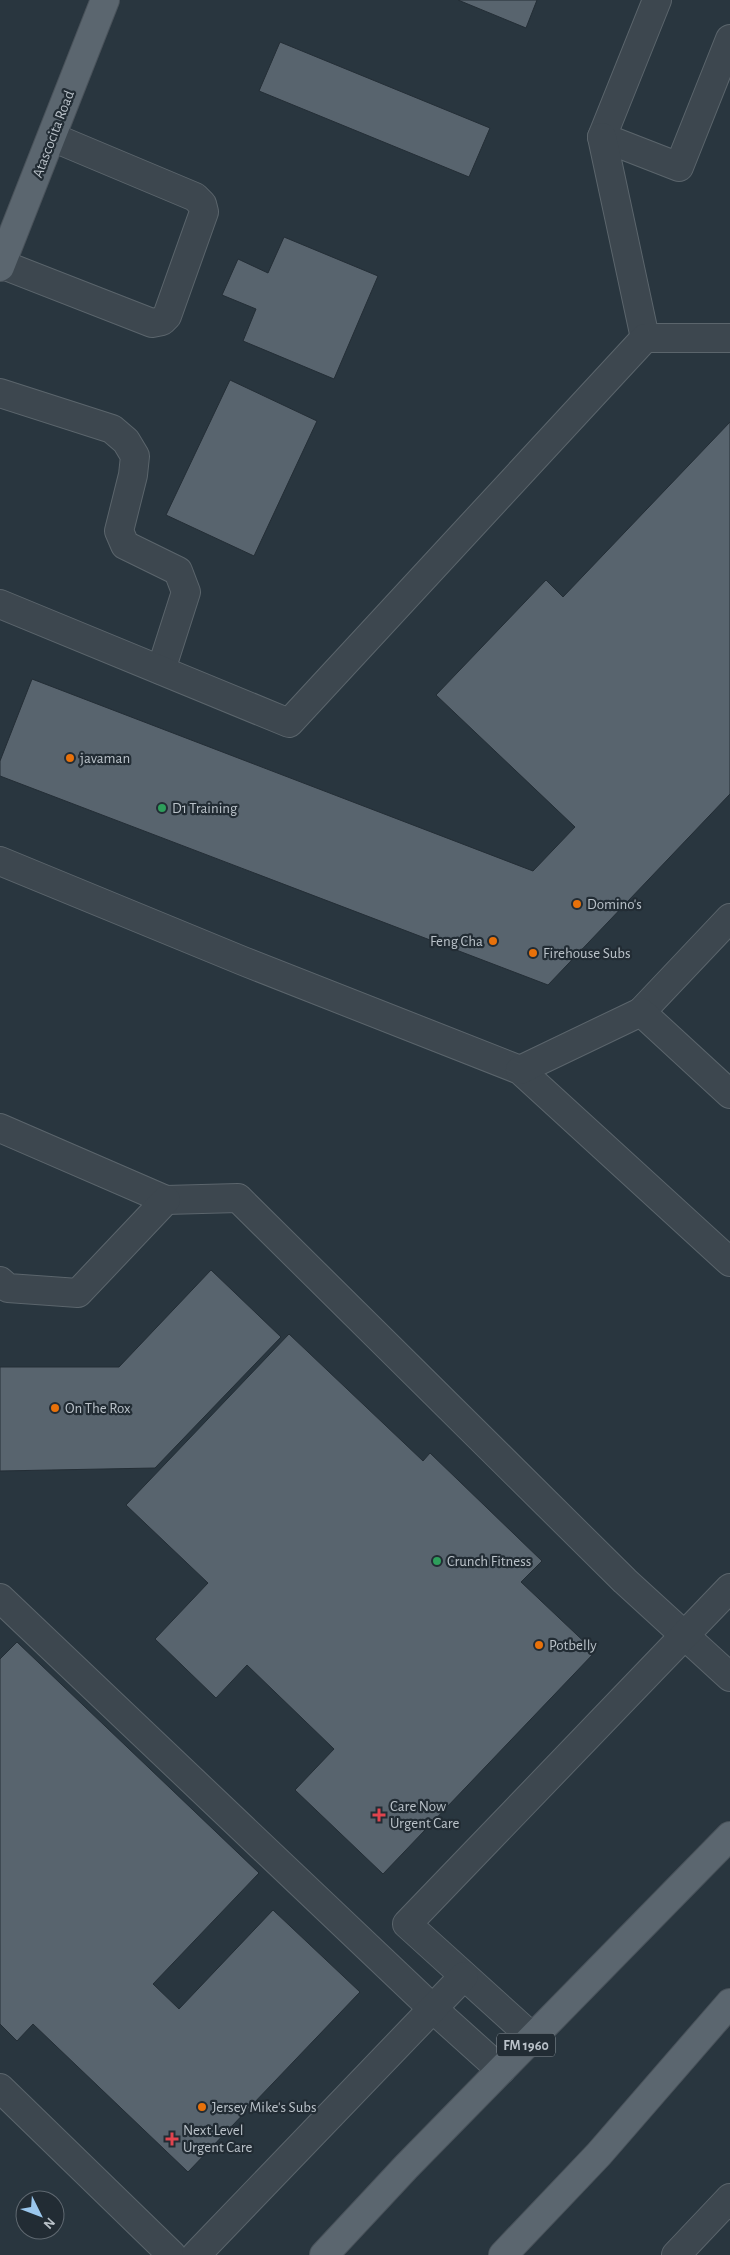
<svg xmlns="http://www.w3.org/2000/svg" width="730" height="2255" font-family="'Alegreya Sans',sans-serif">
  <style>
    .building { fill: #58646e; stroke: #242e36 }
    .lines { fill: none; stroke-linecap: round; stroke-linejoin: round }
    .minor-casing { stroke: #5b656c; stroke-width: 30 }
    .major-casing { stroke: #4a535b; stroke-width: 30 }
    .minor { stroke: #3d474f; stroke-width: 28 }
    .major { stroke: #5b666f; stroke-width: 28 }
    .food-dot { fill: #e8710a; stroke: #222c34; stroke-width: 2 }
    .leisure-dot { fill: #2e9e5b; stroke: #222c34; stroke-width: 2 }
    .health-dot { fill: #e0444e; stroke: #222c34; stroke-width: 2 }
    .labels { text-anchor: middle; stroke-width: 4.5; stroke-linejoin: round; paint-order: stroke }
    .shield { fill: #222c34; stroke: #8c959c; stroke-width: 1 }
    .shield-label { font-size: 14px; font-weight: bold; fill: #bac2c9 }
    .street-label { font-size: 15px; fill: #bac2c9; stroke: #222c34 }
    .poi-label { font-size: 15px; fill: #bac2c9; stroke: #222c34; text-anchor: start }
  </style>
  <rect width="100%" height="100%" fill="#29363f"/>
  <g class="building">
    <path d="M 458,0 L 537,0 L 526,28 Z"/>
    <path d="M 280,42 L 490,128 L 469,177 L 259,91 Z"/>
    <path d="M 284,237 L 378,276 L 334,379 L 243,341 L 256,309 L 222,295 L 238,259 L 268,273 Z"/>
    <path d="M 230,380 L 317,421 L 254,556 L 166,515 Z"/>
    <path d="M 730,422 L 730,794 L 548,985 L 0,776 L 0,761 L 32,679 L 533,871 L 575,827 L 436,695 L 546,580 L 563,597 Z"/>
    <path d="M 211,1270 L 281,1337 L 155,1468 L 0,1471 L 0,1367 L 119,1367 Z"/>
    <path d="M 289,1334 L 423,1461 L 430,1453 L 542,1561 L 521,1582 L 595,1652 L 383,1874 L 295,1790 L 334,1749 L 247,1665 L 216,1698 L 155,1639 L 208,1583 L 126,1505 Z"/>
    <path d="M 17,1642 L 259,1873 L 153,1984 L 179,2009 L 273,1910 L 360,1992 L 188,2172 L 33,2024 L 17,2041 L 0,2024 L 0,1659 Z"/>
  </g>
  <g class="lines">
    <g class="minor-casing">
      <g id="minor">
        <path d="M 657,0 L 602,137 L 679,167 L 730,39"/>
        <path d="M 602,137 L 645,338"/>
        <path d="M 1,264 L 152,323 L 162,321 L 167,316 L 204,212 L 202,204 L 195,197 L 52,137"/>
        <path d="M 0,393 L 112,429 L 126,441 L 135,456 L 133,475 L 119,531 L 125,545 L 178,571 L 186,592 L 161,670"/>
        <path d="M 0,604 L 289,723 L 645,338 L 730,338"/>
        <path d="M 0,861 L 243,961 L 520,1070 L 730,1262"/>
        <path d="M 641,1012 L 730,918"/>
        <path d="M 520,1070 L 641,1012 L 730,1094"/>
        <path d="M 0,1128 L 166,1200 L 238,1198 L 625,1581 L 730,1677"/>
        <path d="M 0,1281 L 8,1288 L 78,1293 L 166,1200"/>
        <path d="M 0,1598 L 432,2008 L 501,2070"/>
        <path d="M 533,2038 L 407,1924 L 730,1588"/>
        <path d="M 0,2088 L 172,2255"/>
        <path d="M 196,2255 L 464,1976"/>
        <path d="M 676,2255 L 730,2198"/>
      </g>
    </g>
    <g class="major-casing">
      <g id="major">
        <path d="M 0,267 L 105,0"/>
        <path d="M 324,2255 L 406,2167 L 730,1836"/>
        <path d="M 503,2255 L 599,2154 L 730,2003"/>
      </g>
    </g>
    <use href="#minor" class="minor"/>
    <use href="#major" class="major"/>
  </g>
  <g class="food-dot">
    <circle cx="70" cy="758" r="5"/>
    <circle cx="577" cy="904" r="5"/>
    <circle cx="493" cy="941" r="5"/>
    <circle cx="533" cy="953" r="5"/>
    <circle cx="55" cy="1408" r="5"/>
    <circle cx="539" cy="1645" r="5"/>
    <circle cx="202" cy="2107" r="5"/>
  </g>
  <g class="leisure-dot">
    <circle cx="162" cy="808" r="5"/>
    <circle cx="437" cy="1561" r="5"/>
  </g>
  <g class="health-dot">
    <path d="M376.5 1807.5h5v5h5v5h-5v5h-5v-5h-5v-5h5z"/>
    <path d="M169.5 2131.5h5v5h5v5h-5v5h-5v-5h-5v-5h5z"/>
  </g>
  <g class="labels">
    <rect class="shield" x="497" y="2033.5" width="58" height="23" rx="4"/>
    <g class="shield-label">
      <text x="526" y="2050">FM 1960</text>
    </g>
    <g class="street-label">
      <text transform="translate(53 134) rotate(-69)" y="5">Atascocita Road</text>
    </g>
    <g class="poi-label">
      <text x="80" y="763">javaman</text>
      <text x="172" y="813">D1 Training</text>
      <text x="587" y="909">Domino's</text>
      <text x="483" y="946" text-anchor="end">Feng Cha</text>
      <text x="543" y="958">Firehouse Subs</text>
      <text x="65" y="1413">On The Rox</text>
      <text x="447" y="1566">Crunch Fitness</text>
      <text x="549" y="1650">Potbelly</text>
      <text x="390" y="1811">Care Now<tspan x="390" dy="17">Urgent Care</tspan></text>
      <text x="212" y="2112">Jersey Mike's Subs</text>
      <text x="183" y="2135">Next Level<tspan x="183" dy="17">Urgent Care</tspan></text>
    </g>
  </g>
  <g transform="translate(40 2215) rotate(132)"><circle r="24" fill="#222c34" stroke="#5f6870"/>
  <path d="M0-4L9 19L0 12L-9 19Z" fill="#9bc7ed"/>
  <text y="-8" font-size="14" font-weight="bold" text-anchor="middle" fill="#bac2c9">N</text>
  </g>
</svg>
